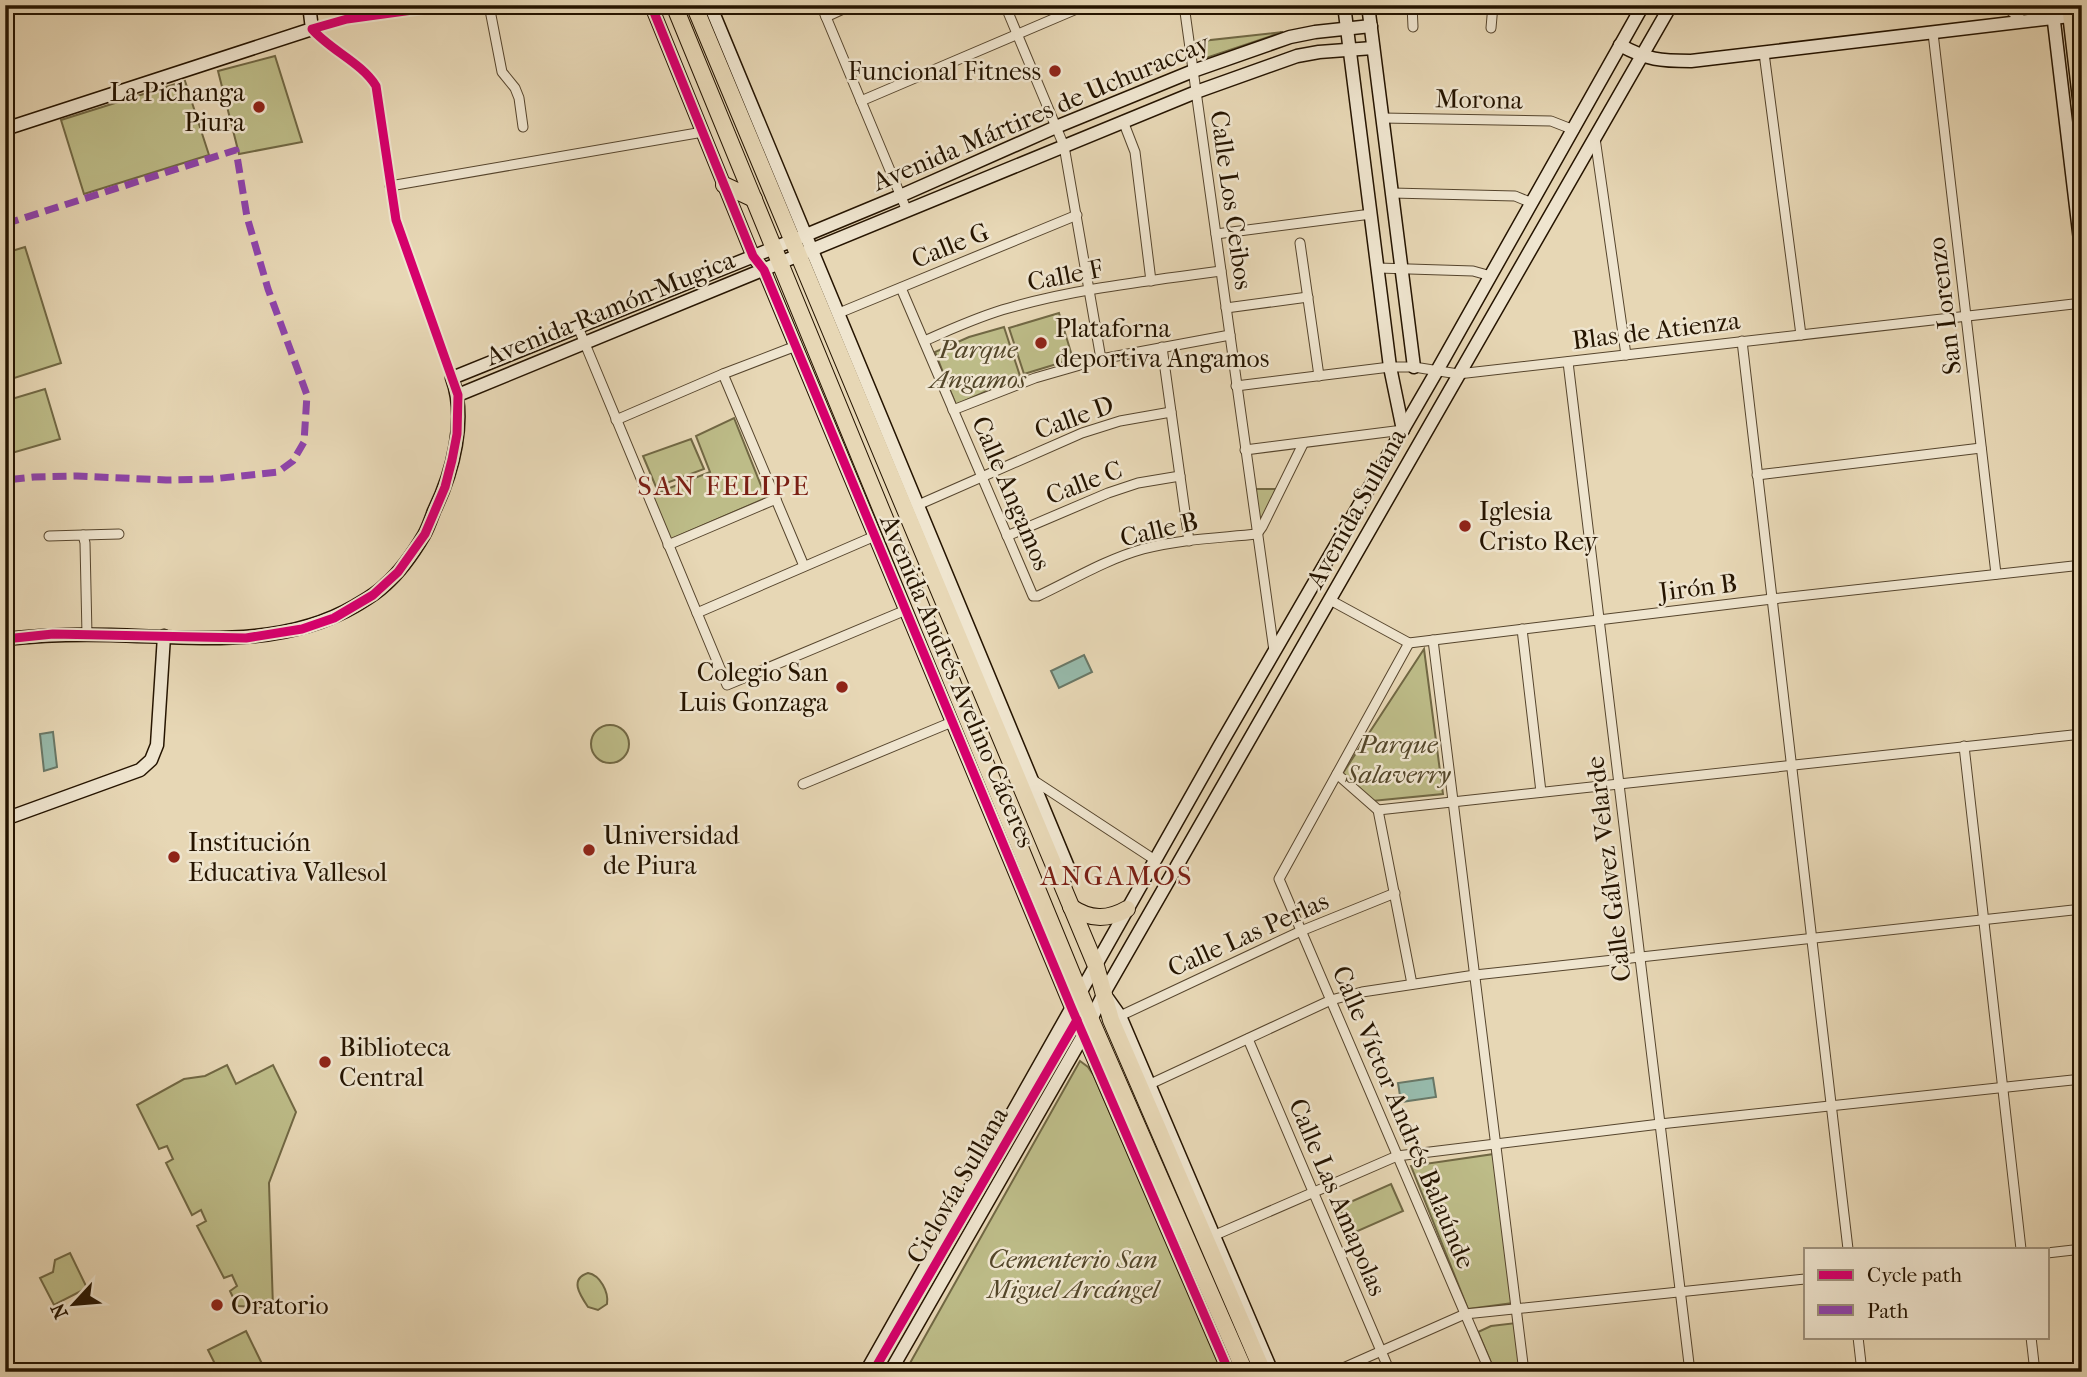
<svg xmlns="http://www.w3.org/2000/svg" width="2087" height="1377" font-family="'IM FELL French Canon',serif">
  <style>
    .green { fill: #bdbc88; stroke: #716844; stroke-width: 2 }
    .water { fill: #97baab; stroke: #697867; stroke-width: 2 }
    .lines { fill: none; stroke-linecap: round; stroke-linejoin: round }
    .street-casing { stroke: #56452d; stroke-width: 11 }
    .secondary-casing { stroke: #251400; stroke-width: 15 }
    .primary-casing { stroke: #251400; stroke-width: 17 }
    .highway-casing { stroke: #251400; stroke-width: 18 }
    .street { stroke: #efe5cf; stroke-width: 9 }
    .secondary { stroke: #efe5cf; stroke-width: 12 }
    .primary { stroke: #e7d7b5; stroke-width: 14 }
    .highway { stroke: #e7d7b5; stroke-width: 16 }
    .quiet { stroke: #8e44ad; stroke-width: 7; stroke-dasharray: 14 7; stroke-linecap: butt }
    .cycleway-casing { stroke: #efe5cf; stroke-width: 13 }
    .cycleway { stroke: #d6006c; stroke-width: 9 }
    .poi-dot { fill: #8f2418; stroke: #efe5cf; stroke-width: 2.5 }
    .labels { text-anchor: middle; stroke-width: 5; stroke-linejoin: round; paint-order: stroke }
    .poi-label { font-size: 26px; fill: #251400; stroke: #efe5cf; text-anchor: start }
    .street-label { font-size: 26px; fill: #251400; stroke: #efe5cf }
    .park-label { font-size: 26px; font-style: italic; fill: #534629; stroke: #efe5cf }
    .neighbourhood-label { font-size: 28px; letter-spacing: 2px; fill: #7a1f14; stroke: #efe5cf }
  </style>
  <rect width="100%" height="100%" fill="#e7d7b5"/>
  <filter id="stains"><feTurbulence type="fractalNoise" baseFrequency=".00286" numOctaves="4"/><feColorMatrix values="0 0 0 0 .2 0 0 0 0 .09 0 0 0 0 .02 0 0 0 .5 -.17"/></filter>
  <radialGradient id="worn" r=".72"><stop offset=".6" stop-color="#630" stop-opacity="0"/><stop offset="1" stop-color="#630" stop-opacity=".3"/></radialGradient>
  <g class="green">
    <path d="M 1283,32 L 1203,59 L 1202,41 Z"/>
    <path d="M 275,56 L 302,142 L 239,154 L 218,71 Z"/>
    <path d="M 185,81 L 209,155 L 84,194 L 61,120 Z"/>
    <path d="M 25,247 L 61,363 L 5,381 L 5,253 Z"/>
    <path d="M 1059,313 L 1073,359 L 1024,374 L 1009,328 Z"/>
    <path d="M 1004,327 L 1020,376 L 956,405 L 935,352 L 969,337 Z"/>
    <path d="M 45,389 L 60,439 L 5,455 L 5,401 Z"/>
    <path d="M 734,418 L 766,498 L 667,541 L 647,497 L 710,472 L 696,436 Z"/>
    <path d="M 691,439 L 704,469 L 656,487 L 643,456 Z"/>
    <path d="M 1250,489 L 1276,489 L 1257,534 Z"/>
    <path d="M 1424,649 L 1443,794 L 1372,801 L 1341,776 Z"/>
    <circle cx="610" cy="744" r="19"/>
    <path d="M 1080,1061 L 1088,1067 L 1094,1076 L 1223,1372 L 905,1372 Z"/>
    <path d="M 227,1065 L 236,1084 L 273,1065 L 296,1112 L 269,1183 L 273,1308 L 237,1306 L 230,1291 L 237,1286 L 232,1275 L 224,1278 L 197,1226 L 206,1221 L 201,1210 L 192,1215 L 166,1163 L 173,1159 L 167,1146 L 159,1149 L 137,1105 L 184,1079 L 205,1076 Z"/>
    <path d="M 1494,1154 L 1513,1303 L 1468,1309 L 1411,1166 Z"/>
    <path d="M 1391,1184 L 1403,1211 L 1351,1234 L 1339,1207 Z"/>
    <path d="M 70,1253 L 87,1288 L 54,1305 L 40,1278 L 53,1272 L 55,1260 Z"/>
    <path d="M 588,1273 C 600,1275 609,1292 607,1304 L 598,1310 L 588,1307 C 580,1295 569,1279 588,1273 Z"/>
    <path d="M 1516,1323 L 1523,1372 L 1495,1372 L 1478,1332 L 1491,1326 Z"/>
    <path d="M 246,1331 L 266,1372 L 219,1372 L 208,1350 Z"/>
  </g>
  <g class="water">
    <path d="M 1084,655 L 1092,672 L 1059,688 L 1051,671 Z"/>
    <path d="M 53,732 L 57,767 L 44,771 L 40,734 Z"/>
    <path d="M 1433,1078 L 1436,1097 L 1401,1102 L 1398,1083 Z"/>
  </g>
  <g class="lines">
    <g class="street-casing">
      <g id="street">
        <path d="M 449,5 L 347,19 L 312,29 C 330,50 362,63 376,86 L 396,220 L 452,378"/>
        <path d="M 489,5 L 502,72 L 515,88 L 519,98 L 523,127"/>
        <path d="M 821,5 L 907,211"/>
        <path d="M 1005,5 L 1064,146 L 1101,359"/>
        <path d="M 1184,5 L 1274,651"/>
        <path d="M 1412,5 L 1413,27"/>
        <path d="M 2004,5 L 2024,22"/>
        <path d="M 826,17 L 852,5"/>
        <path d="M 1491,28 L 1493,5"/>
        <path d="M 1933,33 L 1996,574"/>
        <path d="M 1764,53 L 1801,335"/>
        <path d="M 861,101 L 1086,5"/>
        <path d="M 1382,118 L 1551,121 L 1574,130"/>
        <path d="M 1123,121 L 1135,152 L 1151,281"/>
        <path d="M 1595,138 L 1626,355"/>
        <path d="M 390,186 L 703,132"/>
        <path d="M 1392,193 L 1515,196 L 1532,203"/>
        <path d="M 1216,234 L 1371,214"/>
        <path d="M 1300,243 L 1319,376"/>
        <path d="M 1378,268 L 1473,271 L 1491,276"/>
        <path d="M 901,288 L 1033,596 L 1038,596 C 1072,580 1107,559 1143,549 C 1180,539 1219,538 1257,534 L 1262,527 L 1303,444"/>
        <path d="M 1226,308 L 1308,297"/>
        <path d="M 839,313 L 1077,215"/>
        <path d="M 578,327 L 727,685 L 906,610"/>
        <path d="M 924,341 C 952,329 979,316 1009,308 C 1078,288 1150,281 1221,271"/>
        <path d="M 1742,341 L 1848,1249"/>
        <path d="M 1162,347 L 1189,541"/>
        <path d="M 1568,362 L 1690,1372"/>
        <path d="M 723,374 L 804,566"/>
        <path d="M 1236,386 L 1390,367 L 1414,367 L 1458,374 L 2082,303"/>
        <path d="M 953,410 L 1035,378 L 1101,359 L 1230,335"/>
        <path d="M 616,420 L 723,374 L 796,346"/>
        <path d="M 1245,450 L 1403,430"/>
        <path d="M 1757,475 L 1981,448"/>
        <path d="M 918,505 L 1082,433 L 1120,421 L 1171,412"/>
        <path d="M 83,535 L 119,534"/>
        <path d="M 49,536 L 83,535 L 85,543 L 87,635"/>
        <path d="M 1007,536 L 1108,493 L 1138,483 L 1180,476"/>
        <path d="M 668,545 L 776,499"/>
        <path d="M 1330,600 L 1409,643 L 1772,599 L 2082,565"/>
        <path d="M 697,613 L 875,536"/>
        <path d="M 1522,629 L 1541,792"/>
        <path d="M 1433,640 L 1524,1372"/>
        <path d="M 1409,643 L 1279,879 L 1490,1372"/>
        <path d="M 1964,746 L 2021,1249"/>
        <path d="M 1337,774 L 1378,810"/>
        <path d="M 1033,780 L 1155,860"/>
        <path d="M 803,784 L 952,722"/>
        <path d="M 1378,810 L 2082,734"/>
        <path d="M 1378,810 L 1412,984"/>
        <path d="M 1120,1016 L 1301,931 L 1395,893"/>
        <path d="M 1248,1039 L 1390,1372"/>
        <path d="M 1146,1086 L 1331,1000 L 1362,992 L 1475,975 L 2082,909"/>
        <path d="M 1213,1236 L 1397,1156 L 1660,1124 L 2082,1079"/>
        <path d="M 2047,1253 L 2082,1249"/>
        <path d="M 1858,1337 L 1862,1372"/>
        <path d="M 2031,1337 L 2035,1372"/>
        <path d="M 1334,1372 L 1465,1314 L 1805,1279"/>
      </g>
    </g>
    <g class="secondary-casing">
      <g id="secondary">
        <path d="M 651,5 L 753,256 L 764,270 L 1072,1009 L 1229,1372"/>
        <path d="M 710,5 L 1068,867 L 1063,886"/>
        <path d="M 1344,5 L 1390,367 L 1403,430"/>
        <path d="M 1368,5 L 1414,367"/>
        <path d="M 2052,5 L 2082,257"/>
        <path d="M 1620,45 C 1647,60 1661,61 1691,61 L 2070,16"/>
        <path d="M 5,129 L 312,29 L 309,5"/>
        <path d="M 458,395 L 1196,92 L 1297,56 L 1319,52 L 1373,48"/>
        <path d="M 5,639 C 41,635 75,634 111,635 C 193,637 281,649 355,606 C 365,600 376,594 385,585 C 400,572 414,552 424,535 C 428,528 431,519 434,511 C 453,472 467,419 452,378 L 806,235 L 900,196 L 1056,127 L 1193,71 L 1290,37 L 1315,32 L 1371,26"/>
        <path d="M 5,819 L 140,770 L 151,760 L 157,745 L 164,636"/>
        <path d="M 1108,999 L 1120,1016 L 1272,1372"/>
        <path d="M 866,1372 L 1219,747 L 1438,369 L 1643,5"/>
        <path d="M 890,1372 L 1084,1034 L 1104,993 L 1671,5"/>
      </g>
    </g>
    <g class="primary-casing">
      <path id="primary" d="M 2069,5 L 2082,116"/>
    </g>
    <g class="highway-casing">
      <g id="highway">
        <path d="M 674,5 L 1091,1020 L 1245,1372"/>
        <path d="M 694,5 L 1096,966 L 1111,1020 L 1263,1372"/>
        <path d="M 724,185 L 754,199"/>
        <path d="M 1071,907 C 1090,920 1108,920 1127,909"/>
      </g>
    </g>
    <use href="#street" class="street"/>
    <use href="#secondary" class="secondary"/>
    <use href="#primary" class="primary"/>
    <use href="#highway" class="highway"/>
    <path class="quiet" d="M 5,224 L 236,150 L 247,217 L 268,289 L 307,395 L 304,442 L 293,461 L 278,472 L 212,479 L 166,480 L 77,476 L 34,477 L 5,480"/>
    <g class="cycleway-casing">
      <g id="cycleway">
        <path d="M 651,5 L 753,256 L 764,270 L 1072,1009 L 1229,1372"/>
        <path d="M 5,639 L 53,634 L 246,638 L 302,629 L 334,618 L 373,595 L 398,572 L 425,534 L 445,487 L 452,460 L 457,434 L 458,395 L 396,220 L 376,86 C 362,63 330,50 312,29 L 347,19 L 449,5"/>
        <path d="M 873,1372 L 1077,1020"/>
      </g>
    </g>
    <use href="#cycleway" class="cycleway"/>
  </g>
  <g class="poi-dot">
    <circle cx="1055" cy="71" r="7"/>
    <circle cx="259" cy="107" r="7"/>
    <circle cx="1041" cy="343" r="7"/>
    <circle cx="1465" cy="526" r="7"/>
    <circle cx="842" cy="687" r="7"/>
    <circle cx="589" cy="850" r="7"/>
    <circle cx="174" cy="857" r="7"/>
    <circle cx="325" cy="1062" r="7"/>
    <circle cx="217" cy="1305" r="7"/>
  </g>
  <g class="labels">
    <g class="poi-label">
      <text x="1041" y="80" text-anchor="end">Funcional Fitness</text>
      <text x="245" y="101" text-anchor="end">La Pichanga<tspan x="245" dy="30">Piura</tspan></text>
      <text x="1055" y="337">Plataforna<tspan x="1055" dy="30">deportiva Angamos</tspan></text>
      <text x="1479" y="520">Iglesia<tspan x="1479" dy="30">Cristo Rey</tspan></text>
      <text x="828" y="681" text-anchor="end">Colegio San<tspan x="828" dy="30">Luis Gonzaga</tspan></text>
      <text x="603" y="844">Universidad<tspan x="603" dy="30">de Piura</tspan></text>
      <text x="188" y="851">Institución<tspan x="188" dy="30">Educativa Vallesol</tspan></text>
      <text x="339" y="1056">Biblioteca<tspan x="339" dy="30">Central</tspan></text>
      <text x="231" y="1314">Oratorio</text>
    </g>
    <g class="street-label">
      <text transform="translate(1479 99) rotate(1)" y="9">Morona</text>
      <text transform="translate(1041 112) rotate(-23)" y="9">Avenida Mártires de Uchuraccay</text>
      <text transform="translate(1232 200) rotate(82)" y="9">Calle Los Ceibos</text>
      <text transform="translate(950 245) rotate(-22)" y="9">Calle G</text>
      <text transform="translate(1065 275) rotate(-11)" y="9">Calle F</text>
      <text transform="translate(1944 306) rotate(-97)" y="9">San Lorenzo</text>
      <text transform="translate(610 308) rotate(-22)" y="9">Avenida Ramón Mugica</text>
      <text transform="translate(1656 330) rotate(-7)" y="9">Blas de Atienza</text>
      <text transform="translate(1074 417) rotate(-20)" y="9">Calle D</text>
      <text transform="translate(1084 482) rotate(-21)" y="9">Calle C</text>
      <text transform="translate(1012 493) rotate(67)" y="9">Calle Angamos</text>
      <text transform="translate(1356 508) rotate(-61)" y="9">Avenida Sullana</text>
      <text transform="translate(1159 529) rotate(-13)" y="9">Calle B</text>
      <text transform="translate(1698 587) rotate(-7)" y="9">Jirón B</text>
      <text transform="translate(958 681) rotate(67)" y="9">Avenida Andrés Avelino Cáceres</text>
      <text transform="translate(1608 869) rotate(-97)" y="9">Calle Gálvez Velarde</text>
      <text transform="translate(1248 934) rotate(-24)" y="9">Calle Las Perlas</text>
      <text transform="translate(1404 1117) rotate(67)" y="9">Calle Víctor Andrés Balaúnde</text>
      <text transform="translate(957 1185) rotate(-60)" y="9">Ciclovía Sullana</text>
      <text transform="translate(1338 1197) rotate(67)" y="9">Calle Las Amapolas</text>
    </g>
    <g class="park-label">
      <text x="978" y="358">Parque<tspan x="978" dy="30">Angamos</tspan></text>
      <text x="1398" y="753">Parque<tspan x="1398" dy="30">Salaverry</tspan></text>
      <text x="1073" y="1268">Cementerio San<tspan x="1073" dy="30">Miguel Arcángel</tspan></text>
    </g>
    <g class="neighbourhood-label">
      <text x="724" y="495">SAN FELIPE</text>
      <text x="1117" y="885">ANGAMOS</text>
    </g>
  </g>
  <rect width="2087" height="1377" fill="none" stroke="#e7d7b5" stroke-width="28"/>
  <rect x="7" y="7" width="2073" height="1363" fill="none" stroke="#251400" stroke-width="3.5"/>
  <rect x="14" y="14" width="2059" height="1349" fill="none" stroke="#251400" stroke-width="2"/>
  <rect x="1804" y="1248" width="245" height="91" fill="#efe5cf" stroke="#9e917c" stroke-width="2"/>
  <rect x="1818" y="1270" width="35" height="10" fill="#d6006c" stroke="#9e917c" stroke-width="2"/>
  <text x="1867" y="1282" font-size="21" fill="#251400">Cycle path</text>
  <rect x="1818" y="1305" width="35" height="10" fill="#8e44ad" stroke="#9e917c" stroke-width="2"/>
  <text x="1867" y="1318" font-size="21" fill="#251400">Path</text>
  <g transform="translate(74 1304) rotate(244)" stroke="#efe5cf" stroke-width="5" paint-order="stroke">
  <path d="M0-5L12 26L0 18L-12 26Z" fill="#251400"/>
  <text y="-10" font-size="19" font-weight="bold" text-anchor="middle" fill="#251400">N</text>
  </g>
  <rect width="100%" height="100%" filter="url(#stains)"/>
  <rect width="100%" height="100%" fill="url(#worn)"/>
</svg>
